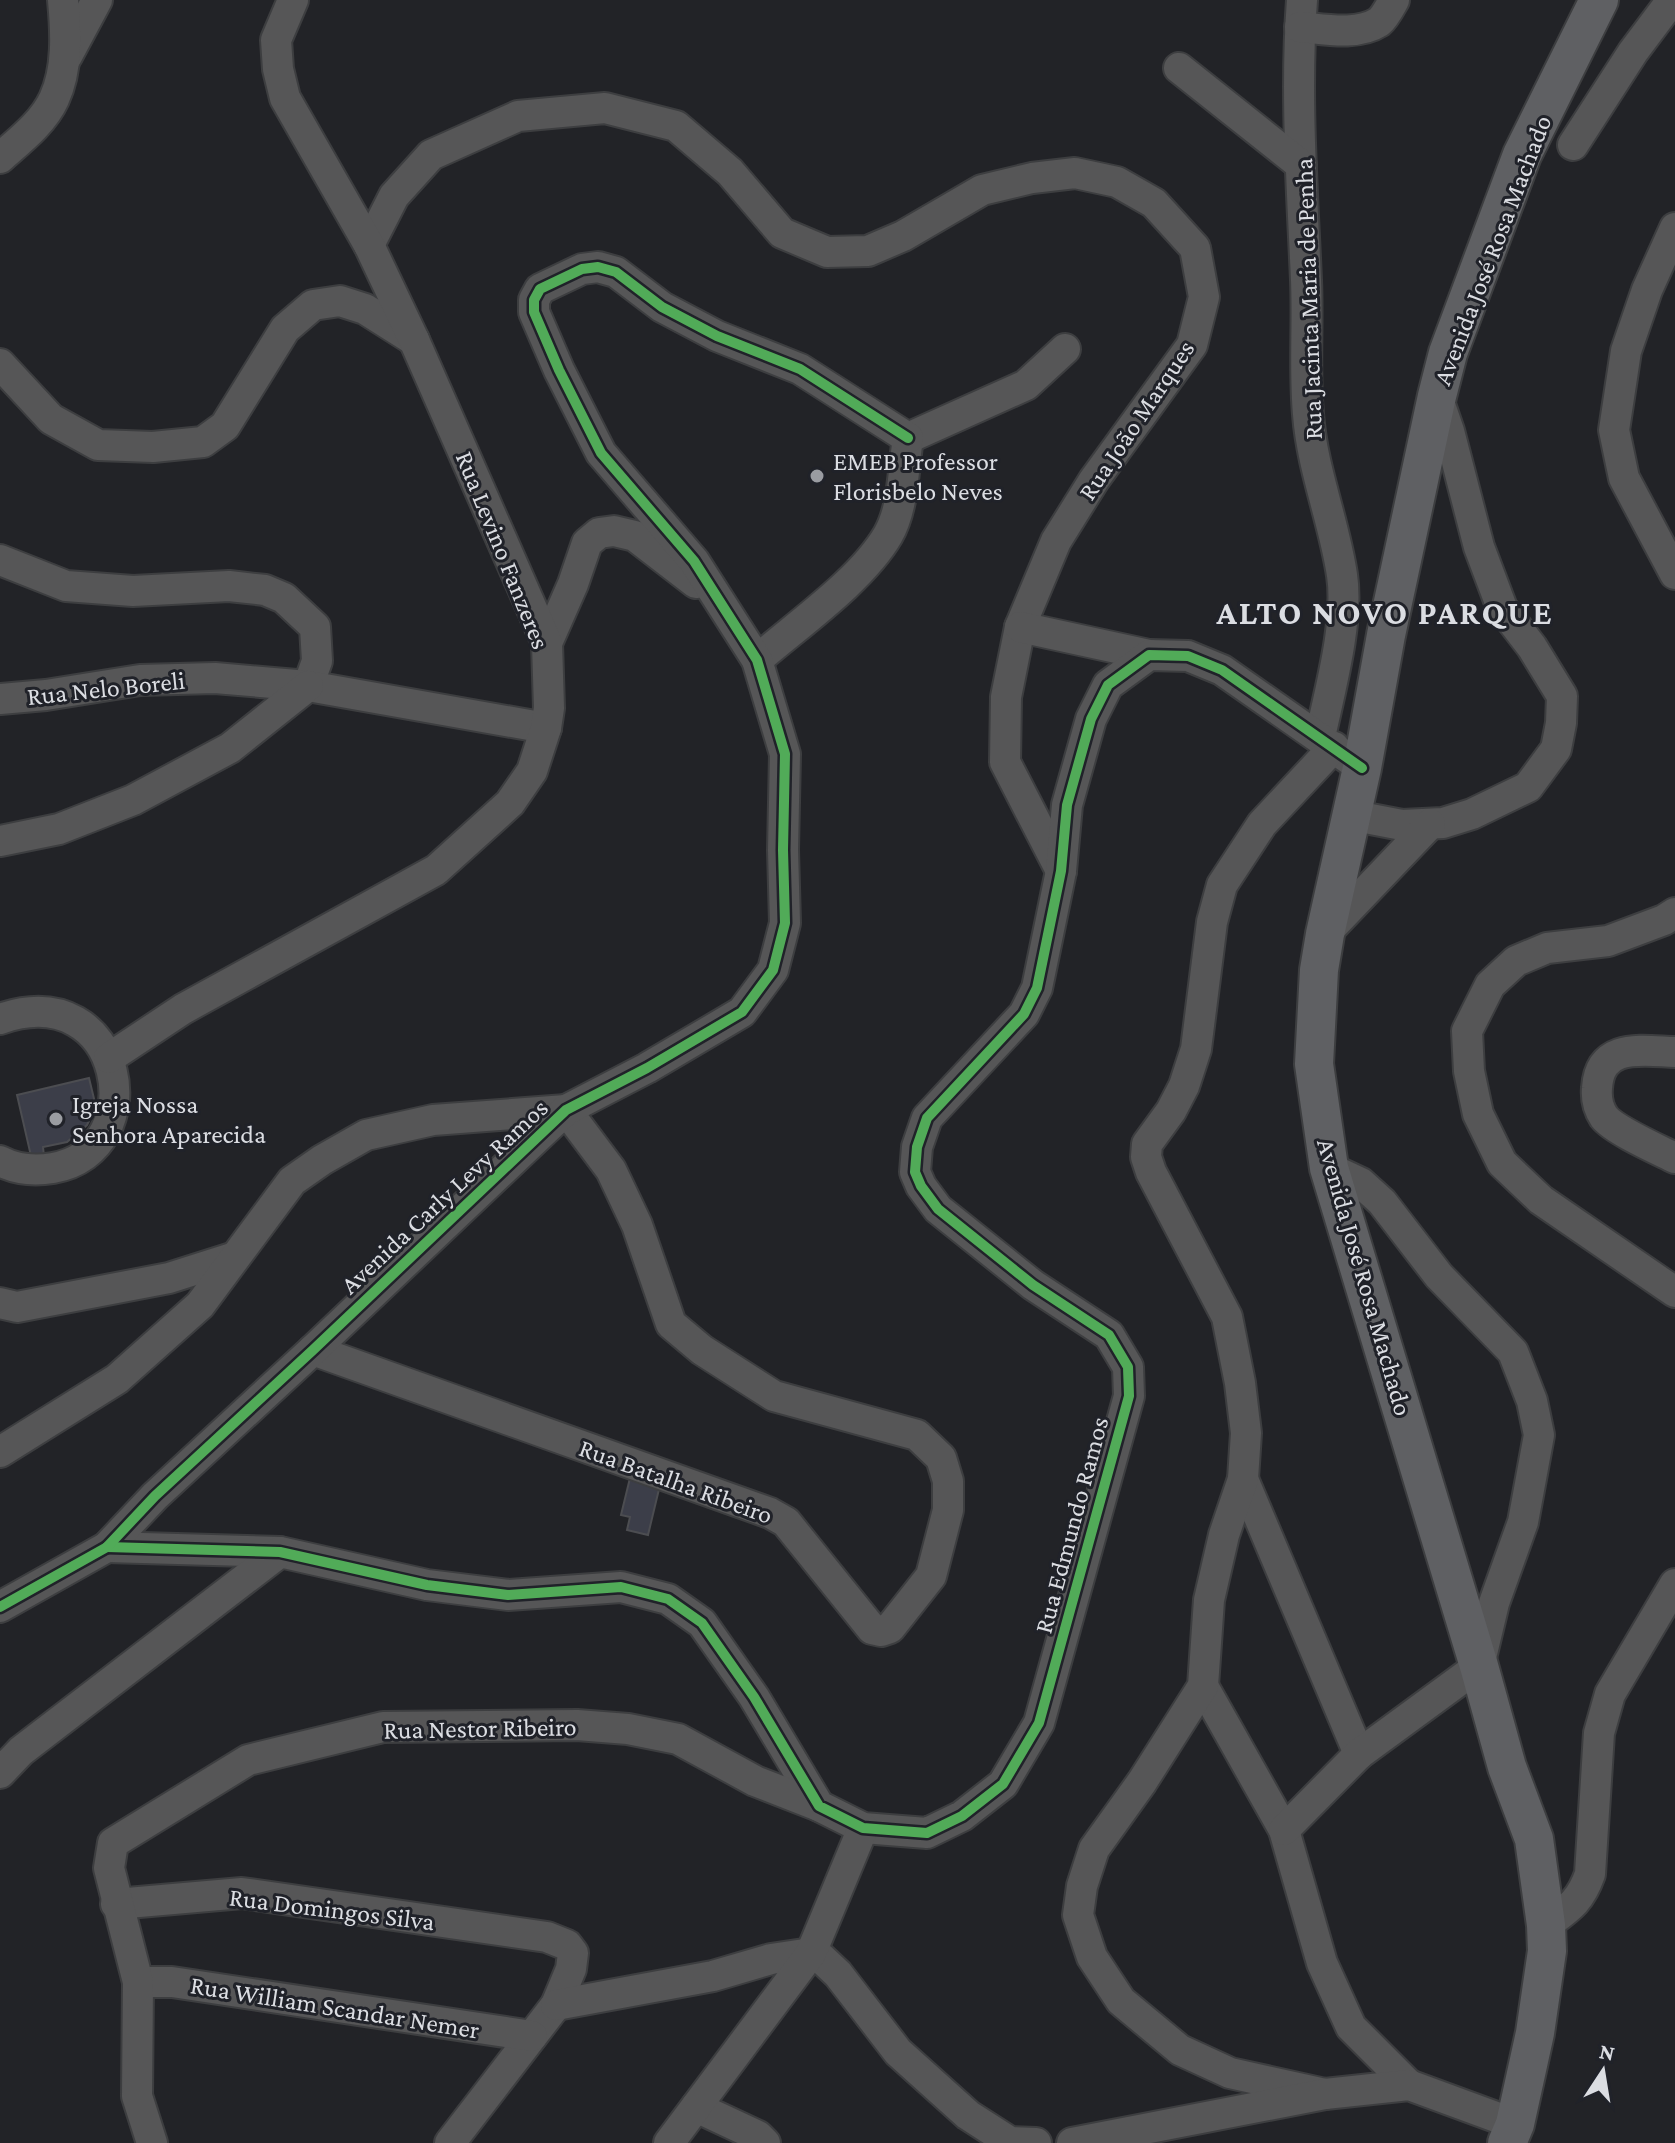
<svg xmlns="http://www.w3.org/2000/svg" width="1675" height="2143" font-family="'Crimson Pro',serif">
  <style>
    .building { fill: #3c3e49; stroke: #4c4d51; stroke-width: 2 }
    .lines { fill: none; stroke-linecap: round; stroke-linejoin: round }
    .minor-casing { stroke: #3d3e40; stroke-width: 34 }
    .major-casing { stroke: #3d3e40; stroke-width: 42 }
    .minor { stroke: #565657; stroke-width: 30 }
    .major { stroke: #5f6063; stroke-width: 38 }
    .cycleway-casing { stroke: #202229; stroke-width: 15 }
    .cycleway { stroke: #51ab58; stroke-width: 10 }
    .poi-dot { fill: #9a9ca1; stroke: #202229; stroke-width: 3 }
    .labels { text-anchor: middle; stroke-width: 6; stroke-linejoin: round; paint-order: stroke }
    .street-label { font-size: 26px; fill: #dbdde2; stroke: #202229 }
    .poi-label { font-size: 26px; fill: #dbdde2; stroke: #202229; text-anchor: start }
    .district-label { font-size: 34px; font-weight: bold; letter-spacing: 2px; fill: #dbdde2; stroke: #202229 }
  </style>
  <rect width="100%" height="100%" fill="#222327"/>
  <g class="building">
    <path d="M 89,1078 L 96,1107 L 87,1125 L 67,1142 L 43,1147 L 44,1156 L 31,1156 L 17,1095 Z"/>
    <path d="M 630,1478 L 660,1485 L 648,1535 L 627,1530 L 630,1517 L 621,1515 Z"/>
  </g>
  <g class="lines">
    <g class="minor-casing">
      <g id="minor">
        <path d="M 1302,0 C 1295,93 1302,187 1306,280 C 1308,324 1304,370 1308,414 C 1312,469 1334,521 1342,575 C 1349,621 1330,690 1320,737"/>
        <path d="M 1300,27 C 1324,29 1357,36 1379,22 C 1385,17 1390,7 1394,0"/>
        <path d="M 67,56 L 97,0"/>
        <path d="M 1179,68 L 1301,165"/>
        <path d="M 1573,145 L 1633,52 L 1672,0"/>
        <path d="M 0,158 C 19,141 43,123 54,99 C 68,69 66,32 63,0"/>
        <path d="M 1675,228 L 1647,290 L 1626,351 L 1614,430 L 1624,478 L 1675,574"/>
        <path d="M 369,245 L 394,196 L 431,155 L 518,116 L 605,108 L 676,126 L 730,172 L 782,233 L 827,252 L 868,251 L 903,236 L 982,190 L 1032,178 L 1075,173 L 1117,182 L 1154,203 L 1195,248 L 1204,297 L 1192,345 L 1094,480 L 1056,541 L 1020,627 L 1006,697 L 1005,762 L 1061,871"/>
        <path d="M 0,364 L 51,419 L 98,445 L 153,447 L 203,442 L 225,426 L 285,329 L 313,305 L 340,301 L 365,309 L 414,340"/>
        <path d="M 908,438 L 1026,385 L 1065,349"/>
        <path d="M 0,560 L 66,586 L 133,591 L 229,586 L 265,590 L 284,598 L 315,627 L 317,661 L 308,686"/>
        <path d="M 1020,627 L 1149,655"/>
        <path d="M 547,643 L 573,584 L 587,543 L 599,533 L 614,531 L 635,536 L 696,583"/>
        <path d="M 757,660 C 797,625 861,581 888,535 C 904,507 903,469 908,438"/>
        <path d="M 0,699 L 46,695 L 140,680 L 215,678 L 308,686 L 546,728"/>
        <path d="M 1350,815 L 1402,825 L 1443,823 L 1472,814 L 1528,787 L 1556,749 L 1561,723 L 1562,696 L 1532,647 L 1502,608 L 1479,547 L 1449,431 L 1437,396"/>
        <path d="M 0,841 L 59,829 L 133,800 L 230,748 L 308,686"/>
        <path d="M 1675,913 L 1664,920 L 1608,941 L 1547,948 L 1516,961 L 1490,985 L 1467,1031 L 1469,1071 L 1478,1114 L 1502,1163 L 1541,1200 L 1675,1292"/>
        <path d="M 1325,934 L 1430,824"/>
        <path d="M 0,1019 C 126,975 154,1151 53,1168 C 35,1171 17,1170 0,1161"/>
        <path d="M 1675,1052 C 1642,1051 1600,1042 1597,1088 C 1596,1099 1598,1108 1604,1117 C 1614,1130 1659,1150 1675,1158"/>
        <path d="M 109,1058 L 183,1009 L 436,870 L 510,803 L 532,771 L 546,728 L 549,708 L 547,643 L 414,340 L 369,245 L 285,98 L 278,69 L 276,40 L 293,0"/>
        <path d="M 0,1303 L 17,1307 L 169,1278 L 235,1257"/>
        <path d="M 0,1452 L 117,1379 L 200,1305 L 292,1181 L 322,1160 L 366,1135 L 433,1120 L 566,1110 L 611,1170 L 637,1225 L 671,1324 L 702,1350 L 774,1396 L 917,1435 L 941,1458 L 948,1481 L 948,1510 L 931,1576 L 890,1628 L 881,1631 L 872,1629 L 786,1522 L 770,1513 L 313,1350"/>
        <path d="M 1243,1479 L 1359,1754"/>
        <path d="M 107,1547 L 280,1552 L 427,1585 L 508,1595 L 621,1587 L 668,1599 L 702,1623 L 754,1697 L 819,1806 L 863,1828 L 927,1833 L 962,1816 L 1003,1784 L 1039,1723 L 1129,1396 L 1128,1367 L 1109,1335 L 1033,1285 L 938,1209 L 921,1186 L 915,1172 L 917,1147 L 927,1118 L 1024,1014 L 1037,988 L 1061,871 L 1067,805 L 1091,719 L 1108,685 L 1149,655 L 1188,656 L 1222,670 L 1362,768"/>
        <path d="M 0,1607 L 107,1547 L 155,1496 L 313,1350 L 566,1110 L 647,1068 L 742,1012 L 773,970 L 785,923 L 783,850 L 785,754 L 757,660 L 694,561 L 601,453 L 559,370 L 534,312 L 534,300 L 540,289 L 582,269 L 598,267 L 616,272 L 662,307 L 717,336 L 800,369 L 908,438"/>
        <path d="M 1203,1686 L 1284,1830 L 1322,1963 L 1351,2027 L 1409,2085"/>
        <path d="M 0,1773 L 21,1751 L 280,1552"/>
        <path d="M 1284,1830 L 1359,1754 L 1479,1666 L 1494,1603 L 1523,1522 L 1539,1435 L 1532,1401 L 1513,1352 L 1439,1276 L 1382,1202 L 1361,1183 L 1329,1168"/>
        <path d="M 116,1904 L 242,1893 L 547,1937 L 567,1945 L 573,1953 L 571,1969 L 556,2005 L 450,2143"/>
        <path d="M 1546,1925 C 1569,1908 1580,1902 1590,1874 L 1599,1733 L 1610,1694 L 1675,1584"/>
        <path d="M 811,1953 L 821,1958 L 838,1974 L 898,2052 L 968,2115 L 1010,2142 L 1036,2143"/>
        <path d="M 138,1982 L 172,1982 L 532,2036"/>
        <path d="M 556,2005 L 713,1976 L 771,1959 L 811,1953"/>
        <path d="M 1325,2094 L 1230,2073 L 1180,2050 L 1121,2001 L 1092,1957 L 1078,1915 L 1082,1886 L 1094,1849 L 1142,1782 L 1203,1686 L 1209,1600 L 1224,1535 L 1243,1479 L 1246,1433 L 1240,1383 L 1227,1317 L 1151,1172 L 1146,1157 L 1147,1144 L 1171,1111 L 1184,1086 L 1196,1049 L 1212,922 L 1222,885 L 1262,824 L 1334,747"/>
        <path d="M 696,2107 L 758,2136 L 765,2143"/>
        <path d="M 152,2143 L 137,2096 L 138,1982 L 109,1868 L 113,1843 L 248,1760 L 383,1727 L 577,1725 L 628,1729 L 678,1739 L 755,1781 L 819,1806"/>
        <path d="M 669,2143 L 811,1953 L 863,1828"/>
        <path d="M 1072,2143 L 1325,2094 L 1409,2085 L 1515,2124"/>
      </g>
    </g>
    <g class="major-casing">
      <path id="major" d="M 1507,2143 L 1515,2124 L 1535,2033 L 1547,1951 L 1546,1925 L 1534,1839 L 1507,1767 L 1479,1666 L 1329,1168 L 1314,1064 L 1319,970 L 1325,934 L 1362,768 L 1386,635 L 1437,396 L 1448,353 L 1522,155 L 1599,0"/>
    </g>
    <use href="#minor" class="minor"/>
    <use href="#major" class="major"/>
    <g class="cycleway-casing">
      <g id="cycleway">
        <path d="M 107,1547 L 280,1552 L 427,1585 L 508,1595 L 621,1587 L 668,1599 L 702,1623 L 754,1697 L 819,1806 L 863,1828 L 927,1833 L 962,1816 L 1003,1784 L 1039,1723 L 1129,1396 L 1128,1367 L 1109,1335 L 1033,1285 L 938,1209 L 921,1186 L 915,1172 L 917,1147 L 927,1118 L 1024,1014 L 1037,988 L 1061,871 L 1067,805 L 1091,719 L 1108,685 L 1149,655 L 1188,656 L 1222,670 L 1362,768"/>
        <path d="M 0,1607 L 107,1547 L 155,1496 L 313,1350 L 566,1110 L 647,1068 L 742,1012 L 773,970 L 785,923 L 783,850 L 785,754 L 757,660 L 694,561 L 601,453 L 559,370 L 534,312 L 534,300 L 540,289 L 582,269 L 598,267 L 616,272 L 662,307 L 717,336 L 800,369 L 908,438"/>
      </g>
    </g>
    <use href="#cycleway" class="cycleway"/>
  </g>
  <g class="poi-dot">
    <circle cx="817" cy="476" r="8"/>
    <circle cx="56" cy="1119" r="8"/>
  </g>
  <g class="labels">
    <g class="street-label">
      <text transform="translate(1492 250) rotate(-69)" y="9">Avenida José Rosa Machado</text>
      <text transform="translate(1308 299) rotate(-92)" y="9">Rua Jacinta Maria de Penha</text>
      <text transform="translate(1136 420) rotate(-56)" y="9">Rua João Marques</text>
      <text transform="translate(503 550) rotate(68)" y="9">Rua Levino Fanzeres</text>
      <text transform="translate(106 688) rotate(-6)" y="9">Rua Nelo Boreli</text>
      <text transform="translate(444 1196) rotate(-43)" y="9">Avenida Carly Levy Ramos</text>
      <text transform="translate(1365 1277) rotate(74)" y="9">Avenida José Rosa Machado</text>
      <text transform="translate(676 1481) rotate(20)" y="9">Rua Batalha Ribeiro</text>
      <text transform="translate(1071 1525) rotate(-75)" y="9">Rua Edmundo Ramos</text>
      <text transform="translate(480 1728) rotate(-1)" y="9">Rua Nestor Ribeiro</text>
      <text transform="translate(332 1909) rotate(7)" y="9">Rua Domingos Silva</text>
      <text transform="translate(335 2007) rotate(9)" y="9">Rua William Scandar Nemer</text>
    </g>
    <g class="poi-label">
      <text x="833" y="470">EMEB Professor<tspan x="833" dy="30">Florisbelo Neves</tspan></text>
      <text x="72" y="1113">Igreja Nossa<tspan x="72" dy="30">Senhora Aparecida</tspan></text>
    </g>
    <g class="district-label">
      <text x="1385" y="624">ALTO NOVO PARQUE</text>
    </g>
  </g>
  <g transform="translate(1603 2071) rotate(12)" stroke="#202229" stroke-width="6" paint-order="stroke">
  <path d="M0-6L14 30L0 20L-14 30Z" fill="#dbdde2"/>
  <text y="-12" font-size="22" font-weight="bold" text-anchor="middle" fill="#dbdde2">N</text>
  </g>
</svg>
